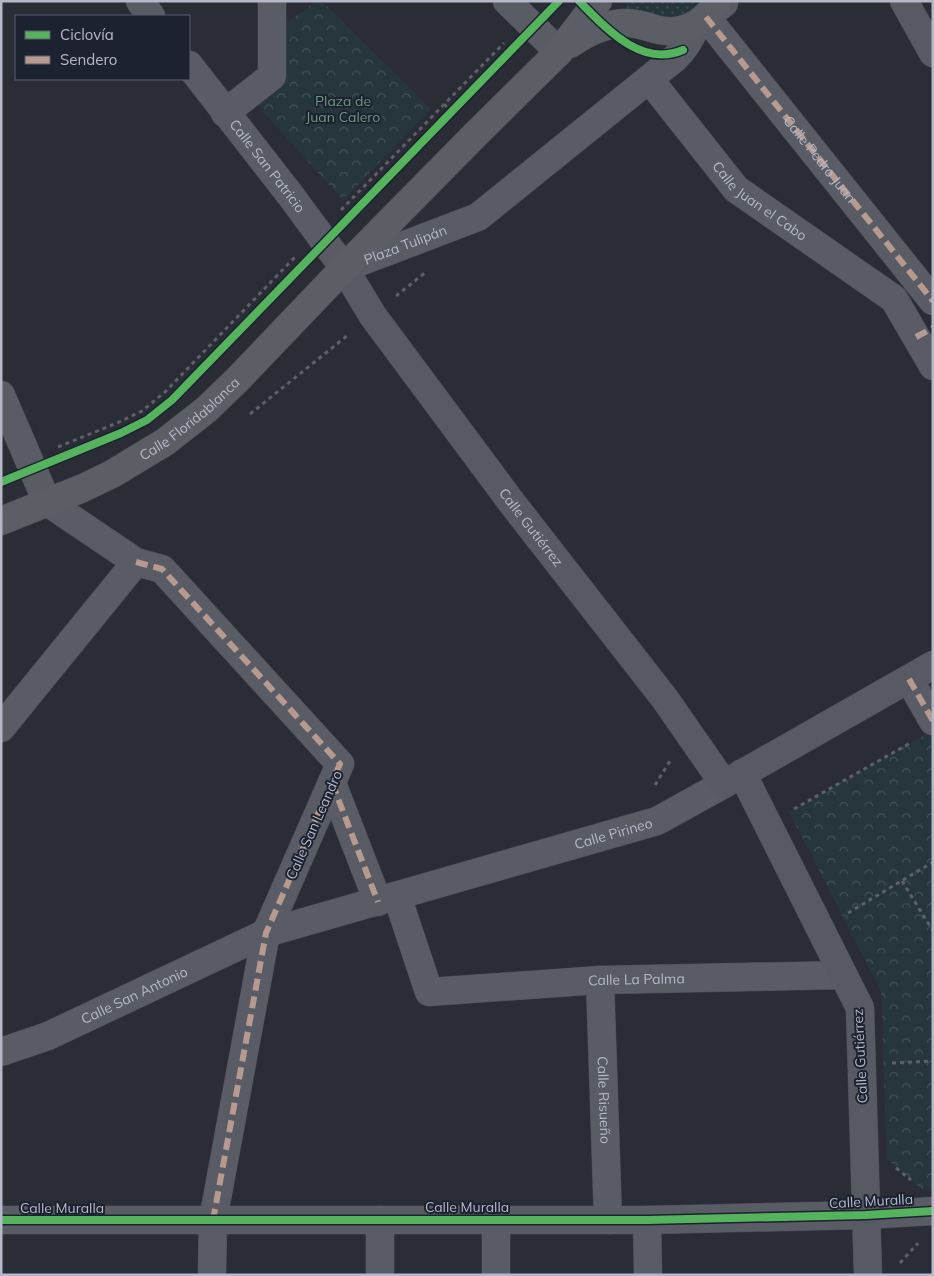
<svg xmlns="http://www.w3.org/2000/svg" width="934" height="1276" font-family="Mulish,sans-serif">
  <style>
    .grass { fill: url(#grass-dots) }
    .forest { fill: url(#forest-crowns) }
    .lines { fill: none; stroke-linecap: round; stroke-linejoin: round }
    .street-casing { stroke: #464850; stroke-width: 29 }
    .secondary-casing { stroke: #464850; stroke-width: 29 }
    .primary-casing { stroke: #484a53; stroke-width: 29 }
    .path { stroke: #5d6068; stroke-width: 3; stroke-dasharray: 4 4; stroke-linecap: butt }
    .street { stroke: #595c65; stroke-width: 28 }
    .secondary { stroke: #585a63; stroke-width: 28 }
    .primary { stroke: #5c5e66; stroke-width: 28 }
    .quiet { stroke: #b69a8f; stroke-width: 6; stroke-dasharray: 12 6; stroke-linecap: butt }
    .cycleway-casing { stroke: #1d2231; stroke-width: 11 }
    .cycleway { stroke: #56b35d; stroke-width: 8 }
    .labels { text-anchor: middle; stroke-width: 4; stroke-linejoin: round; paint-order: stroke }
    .park-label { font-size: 14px; fill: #6c987e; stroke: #1d2231 }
    .street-label { font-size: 14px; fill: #b4b8c8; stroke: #1d2231 }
  </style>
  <defs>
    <pattern id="grass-dots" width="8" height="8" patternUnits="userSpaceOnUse" patternTransform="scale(1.25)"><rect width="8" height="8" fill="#27353c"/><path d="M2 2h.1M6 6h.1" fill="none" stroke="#445057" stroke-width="1.8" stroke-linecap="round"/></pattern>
    <pattern id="forest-crowns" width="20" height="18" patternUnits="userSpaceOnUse" patternTransform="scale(1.25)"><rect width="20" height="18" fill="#27353c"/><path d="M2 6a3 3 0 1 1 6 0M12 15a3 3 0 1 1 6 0" fill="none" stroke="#445057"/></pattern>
  </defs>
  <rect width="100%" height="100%" fill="#2a2d36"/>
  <path class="grass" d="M 623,1 L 717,1 L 697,24 L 629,11 Z"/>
  <g class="forest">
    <path d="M 317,1 L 322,1 L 431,109 L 343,200 L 248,95 L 272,76 L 272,33 Z"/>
    <path d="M 933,730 L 933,1189 L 921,1189 L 887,1159 L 881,991 L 789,812 Z"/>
  </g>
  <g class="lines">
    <g class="street-casing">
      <g id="street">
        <path d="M 140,1 L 151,16"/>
        <path d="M 507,1 L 559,52"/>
        <path id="s1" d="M 724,3 L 706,17 L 933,301"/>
        <path id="s2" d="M 189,65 L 291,196 L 344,268 L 478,217 L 675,58 C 686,48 692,36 697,24"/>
        <path id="s3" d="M 649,79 L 736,189 L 894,299 L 933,366"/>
        <path d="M 225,113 L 272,76 L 272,1"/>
        <path d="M 1,395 L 47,502 L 136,562 L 162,569 L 340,764 L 266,933 L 213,1220 L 212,1275"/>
        <path d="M 909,679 L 933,721"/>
        <path d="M 1,728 L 136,562"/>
        <path d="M 332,783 L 378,902"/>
        <path id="s4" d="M 397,896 L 429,992 L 600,980 L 843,975"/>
        <path id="s5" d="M 600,980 L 608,1220"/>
        <path id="s6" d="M 1,1052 L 48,1036 L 266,933 L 657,821 L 724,784"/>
        <path d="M 1,1220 L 647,1220 L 866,1215 L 933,1211"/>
        <path d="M 380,1220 L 380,1275"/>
        <path d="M 496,1220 L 496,1275"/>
        <path d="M 647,1220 L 648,1275"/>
      </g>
    </g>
    <g class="secondary-casing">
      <g id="secondary">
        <path d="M 904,1 L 933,53"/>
        <path id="s7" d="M 344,268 L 373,316 L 512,503 L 665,699 L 724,784 L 933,665"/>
        <path d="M 742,773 L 860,1008 L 868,1275"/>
      </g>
    </g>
    <g class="primary-casing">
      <g id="primary">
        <path d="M 570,44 C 586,33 605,24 624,23 C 636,22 647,27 659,30 C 683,35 706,23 717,1"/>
        <path id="s8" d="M 1,521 L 83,488 L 112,474 L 165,442 L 207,409 L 238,379 L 344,268 L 476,134 L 559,52 L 598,1"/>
      </g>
    </g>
    <g class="path">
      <path d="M 444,104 L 454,114"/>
      <path d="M 341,210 L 504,43"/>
      <path d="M 396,296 L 426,272"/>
      <path d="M 250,414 L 348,335"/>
      <path d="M 58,447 L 117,423 L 142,411 L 165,392 L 296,256"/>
      <path d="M 655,785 L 670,761"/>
      <path d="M 794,809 L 910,743"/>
      <path d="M 902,881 L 933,931"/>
      <path d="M 848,913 L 933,862"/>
      <path d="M 892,1063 L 933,1061"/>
      <path d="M 896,1168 L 911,1180"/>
      <path d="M 900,1263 L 918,1243"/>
    </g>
    <use href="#street" class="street"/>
    <use href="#secondary" class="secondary"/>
    <use href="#primary" class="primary"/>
    <g class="quiet">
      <path d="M 706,17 L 933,301"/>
      <path d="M 916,337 L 933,328"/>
      <path d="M 136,562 L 162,569 L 340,764 L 266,933 L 213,1220"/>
      <path d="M 909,679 L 933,721"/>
      <path d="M 332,783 L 378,902"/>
    </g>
    <g class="cycleway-casing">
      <g id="cycleway">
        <path d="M 579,1 C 606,28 641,68 683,50"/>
        <path d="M 1,482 L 121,433 L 147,420 L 172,400 L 559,1"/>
        <path d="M 1,1220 L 647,1220 L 866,1215 L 933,1211"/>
      </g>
    </g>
    <use href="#cycleway" class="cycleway"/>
  </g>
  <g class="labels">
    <g class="park-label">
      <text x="343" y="106">Plaza de<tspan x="343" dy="16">Juan Calero</tspan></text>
    </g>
    <g class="street-label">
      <text dy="5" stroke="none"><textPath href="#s1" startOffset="205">Calle Pedro Juan</textPath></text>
      <text dy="5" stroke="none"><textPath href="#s2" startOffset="128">Calle San Patricio</textPath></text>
      <text dy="5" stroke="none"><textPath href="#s3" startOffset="166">Calle Juan el Cabo</textPath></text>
      <text dy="5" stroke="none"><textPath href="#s2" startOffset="321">Plaza Tulipán</textPath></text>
      <text dy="5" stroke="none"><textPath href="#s8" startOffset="216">Calle Floridablanca</textPath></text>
      <text dy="5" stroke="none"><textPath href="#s7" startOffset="320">Calle Gutiérrez</textPath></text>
      <text transform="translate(314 825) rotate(-66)" y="5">Calle San Leandro</text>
      <text dy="5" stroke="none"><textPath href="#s6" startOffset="652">Calle Pirineo</textPath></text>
      <text dy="5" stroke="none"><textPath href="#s4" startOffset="309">Calle La Palma</textPath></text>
      <text dy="5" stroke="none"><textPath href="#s6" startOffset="145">Calle San Antonio</textPath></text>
      <text transform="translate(860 1056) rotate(-93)" y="5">Calle Gutiérrez</text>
      <text dy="5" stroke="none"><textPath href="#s5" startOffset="120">Calle Risueño</textPath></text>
      <text transform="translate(871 1201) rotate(-3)" y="5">Calle Muralla</text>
      <text x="467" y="1212">Calle Muralla</text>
      <text x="62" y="1213">Calle Muralla</text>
    </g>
  </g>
  <rect width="934" height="1276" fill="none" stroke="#b4b8c8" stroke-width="5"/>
  <rect x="15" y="15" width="175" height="65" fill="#1d2231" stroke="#595e6d"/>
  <rect x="25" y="31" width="25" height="8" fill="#56b35d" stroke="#595e6d"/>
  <text x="60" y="40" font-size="15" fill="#b4b8c8">Ciclovía</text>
  <rect x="25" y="56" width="25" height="8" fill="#b69a8f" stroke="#595e6d"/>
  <text x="60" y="65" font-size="15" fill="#b4b8c8">Sendero</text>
</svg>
